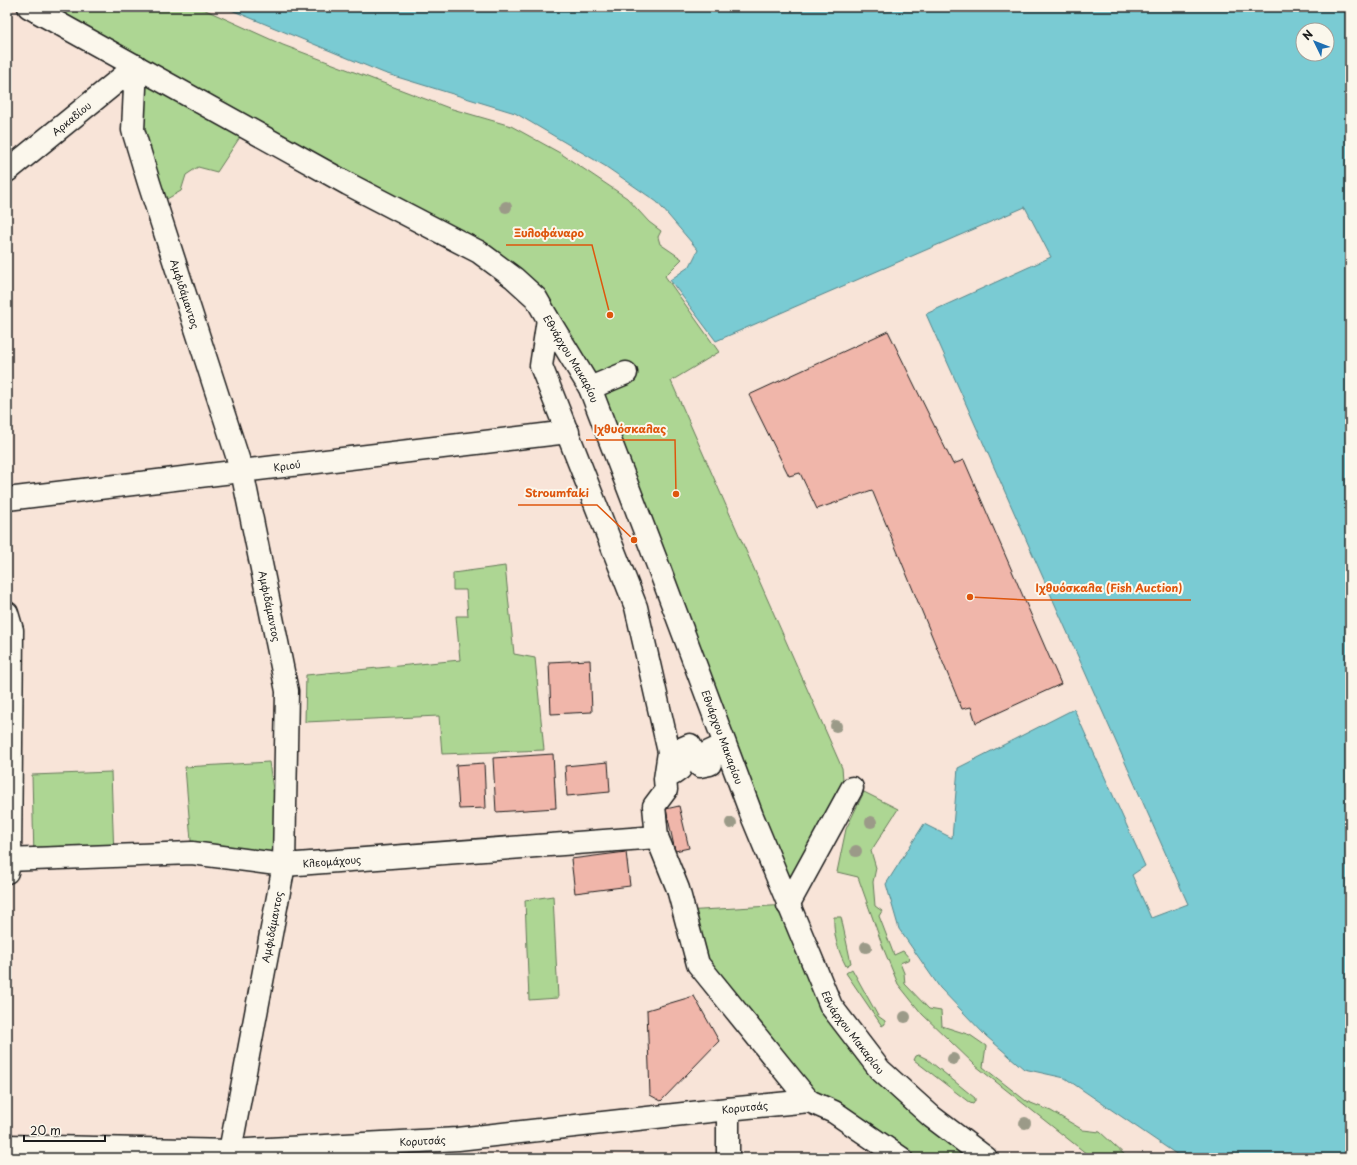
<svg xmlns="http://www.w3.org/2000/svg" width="1357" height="1165" font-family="'Playpen Sans',sans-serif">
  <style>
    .green { fill: #add693; stroke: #647958 }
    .water { fill: #7acbd3; stroke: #54858a; fill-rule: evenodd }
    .building { fill: #f0b6aa; stroke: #1c1c1c }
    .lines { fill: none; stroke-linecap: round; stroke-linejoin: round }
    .street-casing { stroke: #1c1c1c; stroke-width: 25 }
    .secondary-casing { stroke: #1c1c1c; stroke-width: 25 }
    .street { stroke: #fbf7ec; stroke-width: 22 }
    .secondary { stroke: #fbf7ec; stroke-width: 22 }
    .tree { fill: #9b9a88 }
    .labels { text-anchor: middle; stroke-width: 4; stroke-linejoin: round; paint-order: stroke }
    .street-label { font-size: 10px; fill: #1c1c1c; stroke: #fbf7ec }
    .leader { fill: none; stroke: #de560d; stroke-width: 1.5 }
    .callout-dot { fill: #de560d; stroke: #fbf7ec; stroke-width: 1.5 }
    .callout-label { font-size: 11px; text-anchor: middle; font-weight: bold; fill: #de560d; stroke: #fbf7ec; stroke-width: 4; stroke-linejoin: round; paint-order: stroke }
  </style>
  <rect width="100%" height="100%" fill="#f8e4d8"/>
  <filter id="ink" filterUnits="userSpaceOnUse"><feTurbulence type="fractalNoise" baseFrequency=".025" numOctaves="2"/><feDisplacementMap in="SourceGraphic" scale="8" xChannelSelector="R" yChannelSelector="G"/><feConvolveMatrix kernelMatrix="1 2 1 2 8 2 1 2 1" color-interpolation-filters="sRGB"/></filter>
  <g filter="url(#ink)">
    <g class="green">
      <path d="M 29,7 L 199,7 L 283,45 L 449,108 L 511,126 L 560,153 L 627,198 L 649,222 L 661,231 L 658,237 L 660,244 L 682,259 L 665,276 L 719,352 L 671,381 L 842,768 L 845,802 L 788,905 L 831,1006 L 880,1070 L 986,1158 L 901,1158 L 809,1101 L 698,964 L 684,911 L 788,905 L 603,420 L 536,298 L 246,128 L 217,172 L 198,167 L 186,175 L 181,191 L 156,205 L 149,183 L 136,66 Z"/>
      <path d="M 505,566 L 514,654 L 535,658 L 544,750 L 442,754 L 439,716 L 305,722 L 306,675 L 460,660 L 456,616 L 468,616 L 466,590 L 453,590 L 453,573 Z"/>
      <path d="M 269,762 L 284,865 L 192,853 L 185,767 Z"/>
      <path d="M 111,772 L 114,856 L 34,859 L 32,775 Z"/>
      <path d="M 864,792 L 898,809 L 871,851 L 876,868 L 873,882 L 875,906 L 882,911 L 879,916 L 894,955 L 903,951 L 910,959 L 900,963 L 904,973 L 905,984 L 929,1009 L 941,1011 L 942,1026 L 970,1035 L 986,1046 L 983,1067 L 1026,1101 L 1051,1111 L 1083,1130 L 1100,1132 L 1126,1156 L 1146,1155 L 1150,1158 L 1092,1158 L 976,1066 L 922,1014 L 898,984 L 884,950 L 858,877 L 837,872 L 846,829 Z"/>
      <path d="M 553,896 L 558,998 L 529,1000 L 525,900 Z"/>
      <path d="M 834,917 L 841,917 L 851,963 L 846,966 C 838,951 833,934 834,917 Z"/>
      <path d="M 852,969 L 878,1016 L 885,1021 L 885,1024 L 882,1026 L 846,973 Z"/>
      <path d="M 919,1055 L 927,1059 L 975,1098 L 975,1101 L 973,1104 L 970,1103 L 914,1060 L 916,1056 Z"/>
    </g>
    <path class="water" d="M 224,7 L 1350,7 L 1350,1158 L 1182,1158 L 1065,1078 L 1024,1069 L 986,1036 L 940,988 L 899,929 L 886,884 L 924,824 L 952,838 L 958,768 L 1074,709 L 1145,866 L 1132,875 L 1151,918 L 1188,904 L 926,314 L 1051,257 L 1025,207 L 716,341 L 670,280 L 690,266 L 698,250 L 657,202 L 605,166 L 515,113 L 384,73 ZM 1303,30 L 1327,30 L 1327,54 L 1303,54 Z"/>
    <g class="building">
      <path d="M 888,331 L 953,464 L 964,460 L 1061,684 L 976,723 L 971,707 L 962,709 L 872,490 L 817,509 L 800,473 L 789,476 L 749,395 Z"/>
      <path d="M 590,660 L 592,712 L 551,714 L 549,662 Z"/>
      <path d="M 553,754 L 556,808 L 496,812 L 493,758 Z"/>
      <path d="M 608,762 L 610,792 L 567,796 L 565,766 Z"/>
      <path d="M 484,763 L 486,808 L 459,809 L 456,765 Z"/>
      <path d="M 679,806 L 689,848 L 675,851 L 666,809 Z"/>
      <path d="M 626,852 L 630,886 L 575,893 L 571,859 Z"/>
      <path d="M 694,996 L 719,1041 L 661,1101 L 650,1095 L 647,1010 Z"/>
    </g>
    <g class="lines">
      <g class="street-casing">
        <g id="street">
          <path id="s1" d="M 136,66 L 133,130 L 149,183 L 242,471 L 287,691 L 284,865 L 230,1151 L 226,1158"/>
          <path id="s2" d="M 7,171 L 136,66"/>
          <path d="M 548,319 L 541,366 L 636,607 L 669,752 L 665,779 L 666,790 L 654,806 L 657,837 L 678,889 L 698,964 L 809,1101"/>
          <path d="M 590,388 L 626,373"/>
          <path id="s3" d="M 7,499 L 568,432"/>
          <path d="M 7,613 L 12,630 L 10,860 L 7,872"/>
          <path d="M 673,774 L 680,769 L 683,748 L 690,745 L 700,766 L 710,764 L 709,752 L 724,745"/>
          <path id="s4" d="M 7,860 L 192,853 L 284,865 L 657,837"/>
          <path d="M 788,905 L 852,788"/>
          <path id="s5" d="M 7,1146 L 230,1151 L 458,1139 L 728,1109 L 809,1101 L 834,1112 L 901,1158"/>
          <path d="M 728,1158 L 728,1109"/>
        </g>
      </g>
      <g class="secondary-casing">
        <g id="secondary">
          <path id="s6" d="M 29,7 L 348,184 L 479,252 L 514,278 L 536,298 L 548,319 L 590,388 L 659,568 L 752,816 L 831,1006 L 880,1070 L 932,1117 L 986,1158"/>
        </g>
      </g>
      <use href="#street" class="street"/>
      <use href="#secondary" class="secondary"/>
    </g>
    <g class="tree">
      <circle cx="506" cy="207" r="6"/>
      <circle cx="836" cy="726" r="6"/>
      <circle cx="871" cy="822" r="6"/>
      <circle cx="731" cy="823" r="6"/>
      <circle cx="856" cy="851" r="6"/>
      <circle cx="866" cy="947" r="6"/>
      <circle cx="905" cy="1017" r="6"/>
      <circle cx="953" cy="1059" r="6"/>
      <circle cx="1025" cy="1123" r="6"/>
    </g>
  </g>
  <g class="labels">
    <g class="street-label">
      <text dy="4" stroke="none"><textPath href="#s2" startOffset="83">Αρκαδίου</textPath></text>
      <text dy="4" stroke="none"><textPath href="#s1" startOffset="236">Αμφιδάμαντος</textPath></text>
      <text dy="4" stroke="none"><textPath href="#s6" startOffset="656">Εθνάρχου Μακαρίου</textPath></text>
      <text dy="4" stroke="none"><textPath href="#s3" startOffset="282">Κριού</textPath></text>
      <text dy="4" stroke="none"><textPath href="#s1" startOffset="560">Αμφιδάμαντος</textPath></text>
      <text dy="4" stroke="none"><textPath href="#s6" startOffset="1064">Εθνάρχου Μακαρίου</textPath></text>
      <text dy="4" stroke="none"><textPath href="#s4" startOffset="326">Κλεομάχους</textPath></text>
      <text transform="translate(272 927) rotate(-79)" y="4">Αμφιδάμαντος</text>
      <text dy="4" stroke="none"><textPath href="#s6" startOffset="1388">Εθνάρχου Μακαρίου</textPath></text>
      <text dy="4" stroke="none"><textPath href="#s5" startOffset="740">Κορυτσάς</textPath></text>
      <text dy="4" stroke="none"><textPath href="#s5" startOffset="416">Κορυτσάς</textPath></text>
    </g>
  </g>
  <path class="leader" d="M610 315L592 245H506M676 494L675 440H586M634 540L597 505H518M970 597L1028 600H1191"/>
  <g class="callout-dot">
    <circle cx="610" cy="315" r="4"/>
    <circle cx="676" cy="494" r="4"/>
    <circle cx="634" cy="540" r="4"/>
    <circle cx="970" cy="597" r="4"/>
  </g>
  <g class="callout-label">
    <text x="549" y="237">Ξυλοφάναρο</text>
    <text x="630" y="433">Ιχθυόσκαλας</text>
    <text x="557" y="497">Stroumfaki</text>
    <text x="1109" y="592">Ιχθυόσκαλα (Fish Auction)</text>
  </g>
  <rect width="1357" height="1165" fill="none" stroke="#fbf7ec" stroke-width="24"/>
  <rect x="12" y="12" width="1333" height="1141" fill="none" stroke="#1c1c1c" stroke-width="1.5" filter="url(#ink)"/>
  <g transform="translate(1315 42) rotate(313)"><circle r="19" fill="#fbf7ec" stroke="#a29f99"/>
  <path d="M0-3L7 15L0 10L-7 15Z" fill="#1f6fb2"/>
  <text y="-6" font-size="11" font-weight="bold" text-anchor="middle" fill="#1c1c1c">N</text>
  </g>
  <path d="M24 1135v6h81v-6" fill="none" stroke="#1c1c1c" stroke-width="2"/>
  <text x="30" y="1135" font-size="12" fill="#1c1c1c" stroke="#fbf7ec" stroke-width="3" paint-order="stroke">20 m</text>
</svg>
